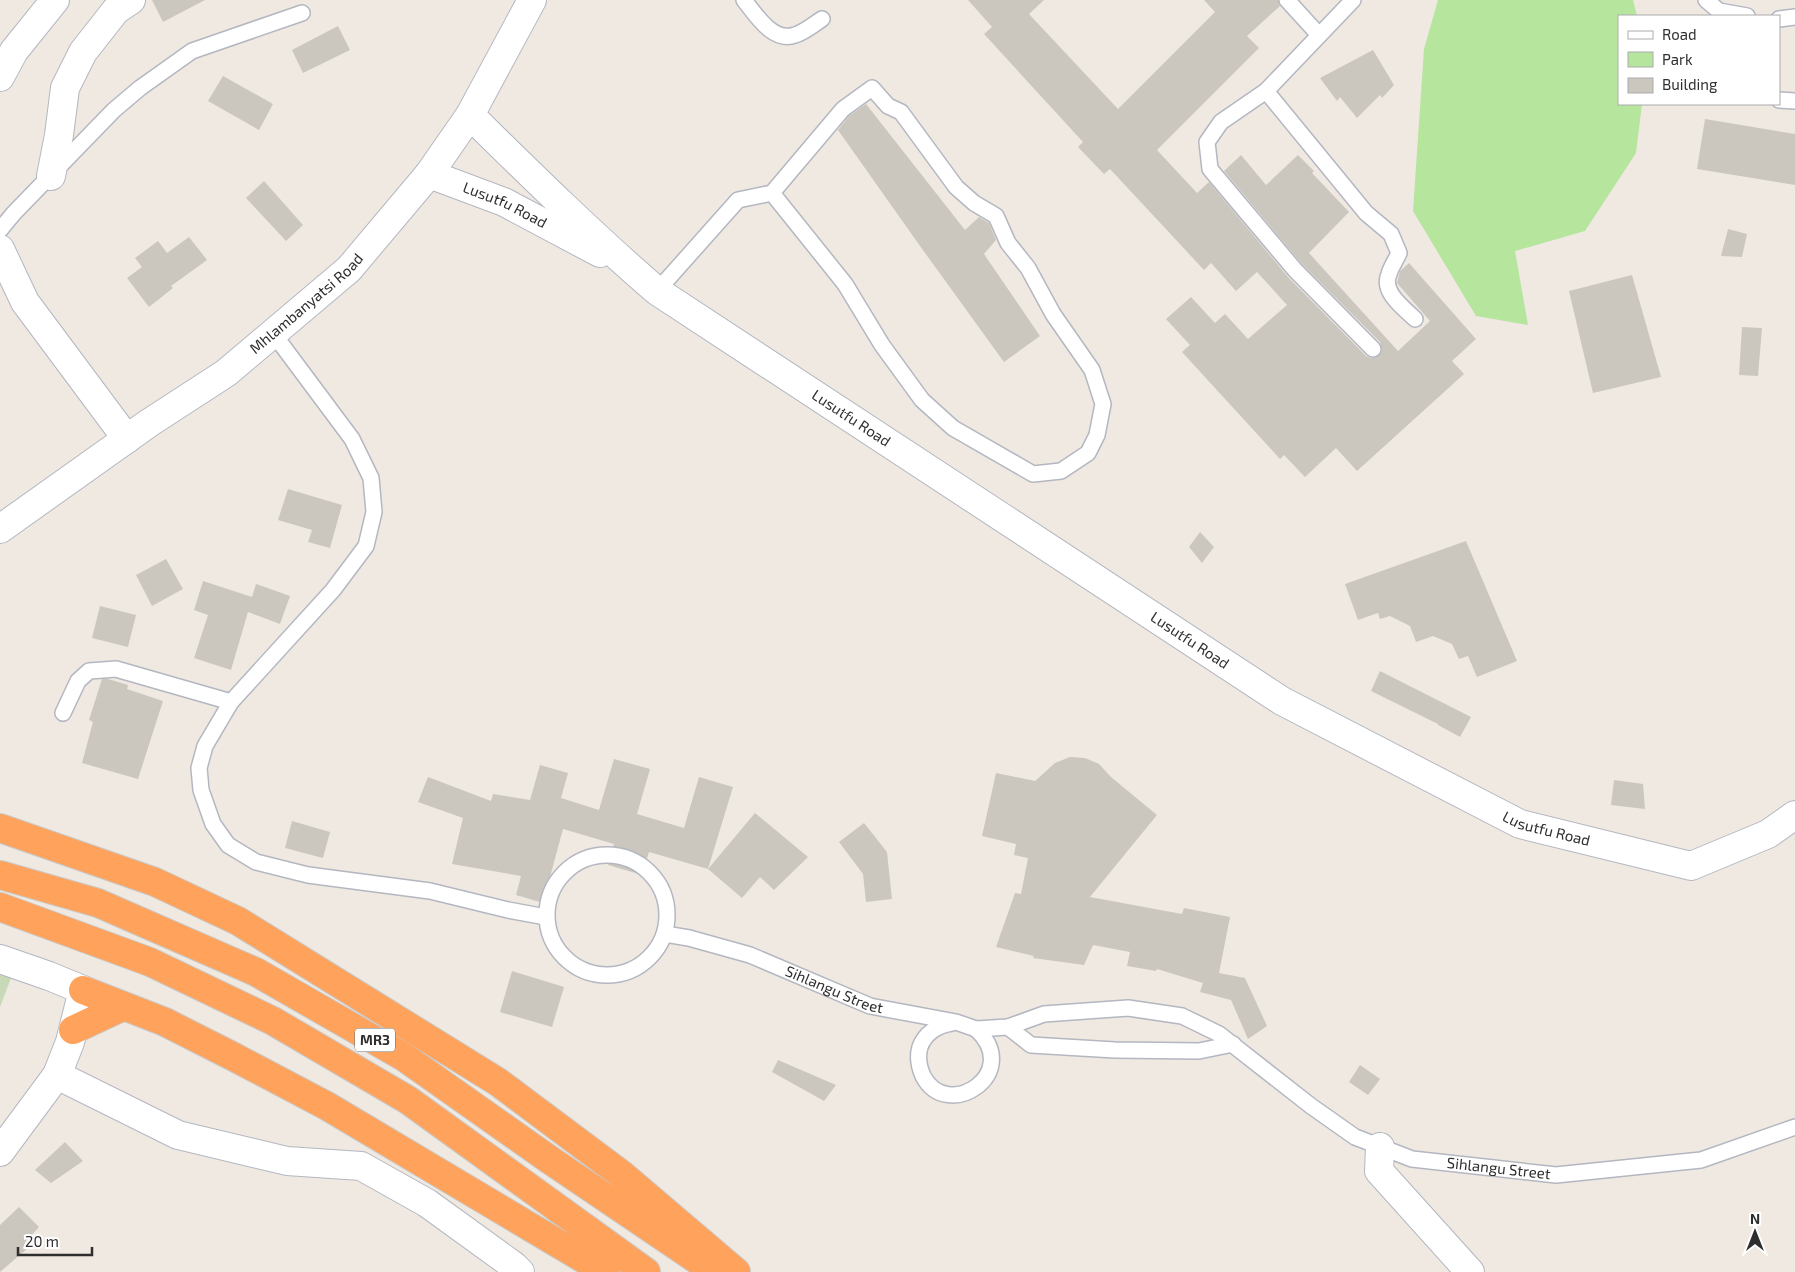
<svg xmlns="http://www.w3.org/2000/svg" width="1795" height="1272" font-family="'Exo 2',sans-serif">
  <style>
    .green { fill: #b6e59e }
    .cemetery { fill: #c8d9b8 }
    .building { fill: #cbc7bf }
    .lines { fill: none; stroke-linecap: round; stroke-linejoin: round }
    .lane-casing { stroke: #b4b7c1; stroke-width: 18 }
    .street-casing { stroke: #b4b7c1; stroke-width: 30 }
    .secondary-casing { stroke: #b4b7c1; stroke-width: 30 }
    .highway-casing { stroke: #c9c9c9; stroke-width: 30 }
    .lane { stroke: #fff; stroke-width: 15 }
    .street { stroke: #fff; stroke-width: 28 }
    .secondary { stroke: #fff; stroke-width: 28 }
    .highway { stroke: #ffa35c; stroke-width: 28 }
    .labels { text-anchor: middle; stroke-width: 4.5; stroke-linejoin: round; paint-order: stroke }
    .shield { fill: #fff; stroke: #6d6d6d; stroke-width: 1 }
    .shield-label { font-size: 14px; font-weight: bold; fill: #2e2e2e }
    .street-label { font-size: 15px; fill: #2e2e2e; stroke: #fff }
  </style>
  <rect width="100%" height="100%" fill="#efe9e1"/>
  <path class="green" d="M 1438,0 L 1633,0 L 1637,16 L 1619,16 L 1619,104 L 1642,104 L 1636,153 L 1585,231 L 1515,251 L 1528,325 L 1476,316 L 1413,211 L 1424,49 Z"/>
  <path class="cemetery" d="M 0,975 L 11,978 L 0,1007 Z"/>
  <g class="building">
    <path d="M 152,0 L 205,0 L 163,22 Z"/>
    <path d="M 968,0 L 1044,0 L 1029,14 L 1118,109 L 1215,12 L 1204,0 L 1278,0 L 1280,6 L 1247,36 L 1259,48 L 1157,150 L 1197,193 L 1209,182 L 1288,277 L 1366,356 L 1371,358 L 1376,358 L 1382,351 L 1380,342 L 1302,264 L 1224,171 L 1241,155 L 1266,185 L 1298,155 L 1314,171 L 1312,173 L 1349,212 L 1309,253 L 1398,351 L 1430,321 L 1397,283 L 1400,271 L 1409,263 L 1476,339 L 1452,361 L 1464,374 L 1357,471 L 1336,448 L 1305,477 L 1284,455 L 1280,459 L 1182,352 L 1190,345 L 1166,319 L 1191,297 L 1215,323 L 1225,314 L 1248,339 L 1287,305 L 1257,272 L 1236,291 L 1211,263 L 1204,270 L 1110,169 L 1104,174 L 1078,147 L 1083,142 L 984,34 L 992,27 Z"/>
    <path d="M 338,26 L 350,50 L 303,73 L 292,50 Z"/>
    <path d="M 1373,50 L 1394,85 L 1382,98 L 1380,95 L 1357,118 L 1340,97 L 1337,101 L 1320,78 Z"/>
    <path d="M 223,76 L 273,104 L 259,130 L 208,101 Z"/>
    <path d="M 866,104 L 965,230 L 979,217 L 989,223 L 996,240 L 984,254 L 1040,336 L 1004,362 L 920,246 L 838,130 L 849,116 Z"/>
    <path d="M 1705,119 L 1795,134 L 1795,185 L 1697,169 Z"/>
    <path d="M 264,181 L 303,225 L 286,241 L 246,198 Z"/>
    <path d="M 1728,229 L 1747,234 L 1742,257 L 1721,256 Z"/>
    <path d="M 189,237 L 207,260 L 171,286 L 173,288 L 149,307 L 127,278 L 142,267 L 135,258 L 158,241 L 167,253 Z"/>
    <path d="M 1632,275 L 1661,377 L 1593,393 L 1569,291 Z"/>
    <path d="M 1742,327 L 1762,328 L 1758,376 L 1739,375 Z"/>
    <path d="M 288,489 L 342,505 L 330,548 L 308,542 L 312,530 L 278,520 Z"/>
    <path d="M 1200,532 L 1214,547 L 1202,563 L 1189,547 Z"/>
    <path d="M 1466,541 L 1517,661 L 1477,677 L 1468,656 L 1459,659 L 1452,644 L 1433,636 L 1416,642 L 1410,626 L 1390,616 L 1380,619 L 1378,613 L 1358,620 L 1345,584 Z"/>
    <path d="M 166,559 L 183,589 L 152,606 L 136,575 Z"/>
    <path d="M 203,581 L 252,597 L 256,584 L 290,596 L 280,624 L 248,612 L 231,670 L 194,658 L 208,615 L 194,610 Z"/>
    <path d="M 100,606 L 136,615 L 128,647 L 92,638 Z"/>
    <path d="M 1380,671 L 1471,717 L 1460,737 L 1438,725 L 1438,724 L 1371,691 Z"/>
    <path d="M 102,679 L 108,679 L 128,685 L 127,689 L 163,701 L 138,779 L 82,763 L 93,722 L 89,720 Z"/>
    <path d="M 1070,757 L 1085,758 L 1099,764 L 1111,777 L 1157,815 L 1090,897 L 1182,914 L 1184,908 L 1230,917 L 1219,973 L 1245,978 L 1267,1026 L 1248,1039 L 1231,1000 L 1200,992 L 1203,983 L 1157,969 L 1156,971 L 1127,966 L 1130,952 L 1093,945 L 1084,965 L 1033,958 L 1034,956 L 996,947 L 1015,893 L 1021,894 L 1028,858 L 1014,855 L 1016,844 L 982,836 L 996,773 L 1035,781 L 1055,763 Z"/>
    <path d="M 614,759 L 650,769 L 637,814 L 684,828 L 699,777 L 733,787 L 708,869 L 649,852 L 642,875 L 608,865 L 614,844 L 563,829 L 543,903 L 516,895 L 521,876 L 452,864 L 463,818 L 418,802 L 428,777 L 491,801 L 493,794 L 530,800 L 540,765 L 568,773 L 561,798 L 599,810 Z"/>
    <path d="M 1614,780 L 1643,784 L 1645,809 L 1611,805 Z"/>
    <path d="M 755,813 L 808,857 L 774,890 L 760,877 L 742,898 L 708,869 Z"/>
    <path d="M 292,821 L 330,832 L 323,858 L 285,848 Z"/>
    <path d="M 864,823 L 887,852 L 892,899 L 866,902 L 863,874 L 839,842 Z"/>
    <path d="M 512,971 L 564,987 L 552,1027 L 500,1012 Z"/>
    <path d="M 778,1060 L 836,1085 L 824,1101 L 772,1072 Z"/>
    <path d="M 1360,1065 L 1380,1079 L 1368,1095 L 1349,1082 Z"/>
    <path d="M 65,1142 L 83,1161 L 51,1183 L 35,1170 Z"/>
    <path d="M 19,1207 L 39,1227 L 25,1242 L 29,1247 L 0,1272 L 0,1225 Z"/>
  </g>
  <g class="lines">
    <g class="lane-casing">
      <g id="lane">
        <path d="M 744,0 C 756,15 773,43 795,35 C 805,32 814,24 822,19"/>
        <path d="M 1287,0 L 1319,35"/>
        <path d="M 1353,0 L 1266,91 L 1221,122 L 1207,142 L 1210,169 L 1295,270 L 1373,349"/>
        <path d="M 1706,0 L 1719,11 L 1747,16"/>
        <path d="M 1779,19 L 1795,17"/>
        <path d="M 1266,91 L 1366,213 L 1391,234 L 1399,253 C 1396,260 1391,267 1389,274 C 1381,292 1404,308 1415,319"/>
        <path d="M 1779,100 L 1795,101"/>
        <path d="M 0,230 L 14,213 L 114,110 L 140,88 L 192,51 L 302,13"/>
        <path d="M 657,291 L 738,200 L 772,193 L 843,109 L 872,88 L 888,106 L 901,112 L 956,187 L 974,203 L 996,216 L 1008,243 L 1028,268 L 1053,314 L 1092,370 L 1103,404 L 1097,435 L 1088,453 L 1061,471 L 1033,474 L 953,428 L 922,400 L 882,345 L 845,284 L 772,193"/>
        <path d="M 273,333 L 352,439 L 371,478 L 374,512 L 366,546 L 333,590 L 231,702 L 205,746 L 199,768 L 201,790 L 213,824 L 228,845 L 256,862 L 308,875 L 430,891 L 508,910 L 546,917"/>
        <path d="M 63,713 L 78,681 L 89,671 L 116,669 L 231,702"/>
        <circle cx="607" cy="915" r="60"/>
        <path id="s1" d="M 665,934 L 689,938 L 750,955 L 870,1006 L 956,1022 L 976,1029 L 1008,1027 L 1044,1014 L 1128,1008 L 1182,1016 L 1219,1034 L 1311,1106 L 1355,1137 L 1412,1159 L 1556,1175 L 1701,1160 L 1795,1127"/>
        <path d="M 952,1023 C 938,1025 925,1033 920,1047 C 917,1057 919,1067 923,1076 C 947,1123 1024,1073 976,1029"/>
        <path d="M 1008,1027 L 1031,1045 L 1115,1050 L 1199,1051 L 1233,1044"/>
      </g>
    </g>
    <g class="street-casing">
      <g id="street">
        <path d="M 0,77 L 14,51 L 55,0"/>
        <path d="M 51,176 L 59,135 L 65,88 L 83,52 L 116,10 L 131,0"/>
        <path d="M 0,249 L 25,302 L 127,439"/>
        <path d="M 0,959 L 49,976 L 83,990 L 70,1042 L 57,1075 L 0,1152"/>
        <path d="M 57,1075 L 178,1135 L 287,1161 L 361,1166 L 427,1203 L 514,1266 L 520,1272"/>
        <path d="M 1380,1147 L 1379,1171 L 1470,1272"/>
      </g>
    </g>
    <g class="secondary-casing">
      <g id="secondary">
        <path id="s2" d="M 470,115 C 531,175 592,235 657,291 L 1282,701 L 1520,824 L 1691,866 L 1768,834 L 1795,815"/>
        <path id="s3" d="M 429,174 L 504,202 L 600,253"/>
        <path id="s4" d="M 0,529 L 149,423 L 226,373 L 349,269 L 429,174 L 470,115 L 532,0"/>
      </g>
    </g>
    <g class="highway-casing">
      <g id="highway">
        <path d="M 0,828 L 155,882 L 238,921 L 498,1082 L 621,1174 L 736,1272"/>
        <path d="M 0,875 L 98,903 L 256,972 L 404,1057 L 550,1160 L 705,1265"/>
        <path d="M 0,907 L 150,962 L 273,1021 L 408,1100 L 646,1272"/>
        <path d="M 83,990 L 165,1022 L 234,1057 L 327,1106 L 606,1272"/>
        <path d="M 73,1030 L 122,1007"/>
      </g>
    </g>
    <use href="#lane" class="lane"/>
    <use href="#street" class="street"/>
    <use href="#secondary" class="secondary"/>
    <use href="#highway" class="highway"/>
  </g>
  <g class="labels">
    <rect class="shield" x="355" y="1028.5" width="40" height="23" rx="4"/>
    <g class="shield-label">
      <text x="375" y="1045">MR3</text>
    </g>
    <g class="street-label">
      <text dy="5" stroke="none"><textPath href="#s3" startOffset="82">Lusutfu Road</textPath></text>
      <text dy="5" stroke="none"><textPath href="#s4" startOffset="381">Mhlambanyatsi Road</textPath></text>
      <text dy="5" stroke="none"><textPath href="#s2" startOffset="489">Lusutfu Road</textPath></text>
      <text dy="5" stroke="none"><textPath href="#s2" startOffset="894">Lusutfu Road</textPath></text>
      <text dy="5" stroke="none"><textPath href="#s2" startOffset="1299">Lusutfu Road</textPath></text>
      <text dy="5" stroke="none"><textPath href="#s1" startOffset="179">Sihlangu Street</textPath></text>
      <text dy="5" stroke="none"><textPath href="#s1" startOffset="896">Sihlangu Street</textPath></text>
    </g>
  </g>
  <rect x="1618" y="15" width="162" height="90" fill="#ffffff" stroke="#ababab"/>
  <rect x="1628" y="31" width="25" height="8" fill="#ffffff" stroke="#ababab"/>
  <text x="1662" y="40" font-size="15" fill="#2e2e2e">Road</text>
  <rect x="1628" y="52" width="25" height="15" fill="#b6e59e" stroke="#ababab"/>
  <text x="1662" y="65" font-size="15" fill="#2e2e2e">Park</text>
  <rect x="1628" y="78" width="25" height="15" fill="#cbc7bf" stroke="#ababab"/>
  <text x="1662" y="90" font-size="15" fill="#2e2e2e">Building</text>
  <g transform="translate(1755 1232)" stroke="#ffffff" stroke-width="4" paint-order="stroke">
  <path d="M0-4L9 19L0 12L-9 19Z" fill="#2e2e2e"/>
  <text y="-8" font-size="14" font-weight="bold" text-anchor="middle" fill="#2e2e2e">N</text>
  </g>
  <path d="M18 1247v8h74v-8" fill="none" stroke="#2e2e2e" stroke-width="2.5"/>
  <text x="25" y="1247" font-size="15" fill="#2e2e2e" stroke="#ffffff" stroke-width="4" paint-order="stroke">20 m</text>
</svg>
